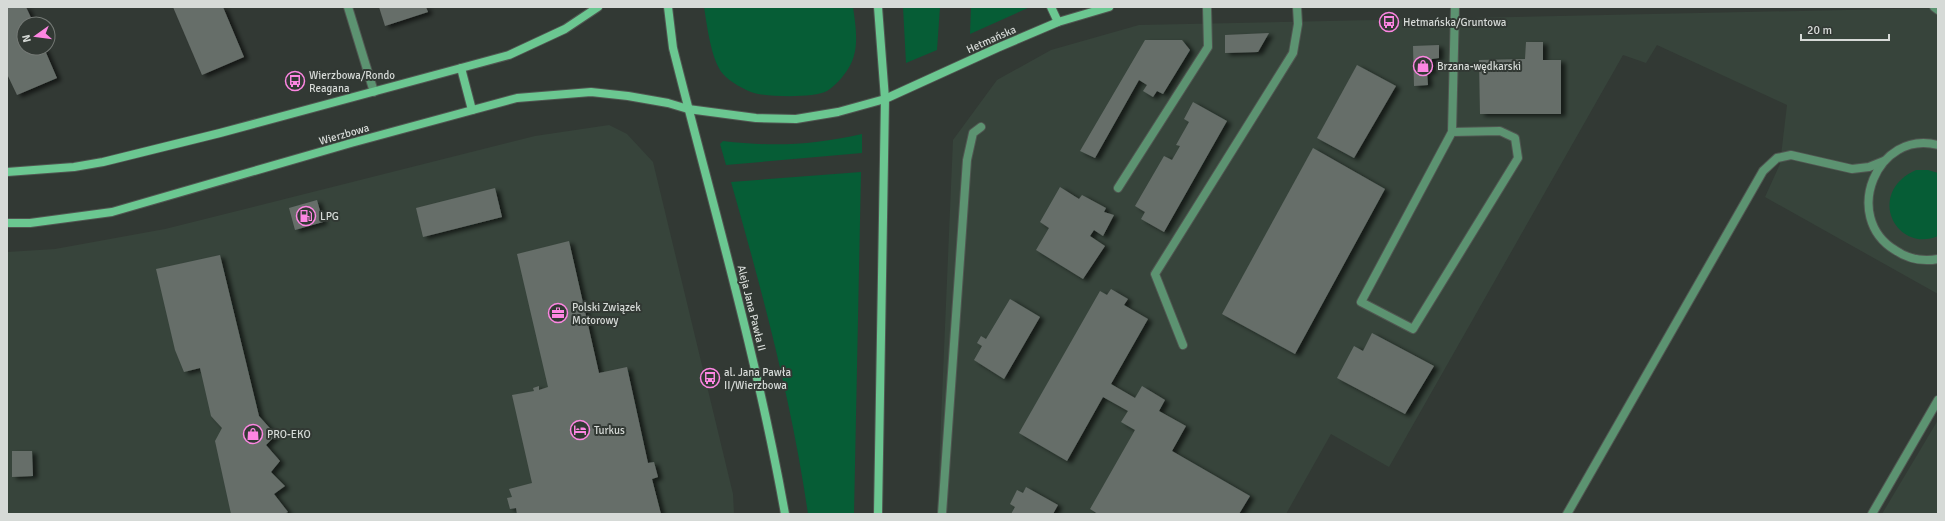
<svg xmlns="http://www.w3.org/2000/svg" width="1945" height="521" font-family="Signika,sans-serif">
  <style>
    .built { fill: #37443b }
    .green { fill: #065d36 }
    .building { fill: #666e69; filter: url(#shadow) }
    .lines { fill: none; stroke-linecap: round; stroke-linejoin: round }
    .lane-casing { stroke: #505651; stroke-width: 10 }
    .secondary-casing { stroke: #505651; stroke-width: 10 }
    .lane { stroke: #5c9371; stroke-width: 8 }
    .secondary { stroke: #6bc791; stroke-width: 8 }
    .labels { text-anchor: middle; stroke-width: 4; stroke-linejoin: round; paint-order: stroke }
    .poi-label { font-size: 11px; fill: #d6dad7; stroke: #323934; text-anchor: start }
    .street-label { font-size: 11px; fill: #d6dad7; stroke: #323934 }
  </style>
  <defs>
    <filter id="shadow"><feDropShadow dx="4.5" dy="2.5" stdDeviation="2" flood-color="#0009"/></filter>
  </defs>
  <rect width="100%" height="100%" fill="#323934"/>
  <g class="built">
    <path d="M 1938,8 L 1938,294 L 1765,197 L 1780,164 L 1787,105 L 1657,45 L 1646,63 L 1623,55 L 1389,467 L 1331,434 L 1286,514 L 937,514 L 953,140 L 997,80 L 1051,50 L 1139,25 Z"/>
    <path d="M 609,125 L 627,134 L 653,162 L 733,494 L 734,514 L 7,514 L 7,252 L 55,249 L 165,229 L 535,136 Z"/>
    <path d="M 1938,420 L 1938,514 L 1882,514 Z"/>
  </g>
  <g class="green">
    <path d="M 704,7 L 853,7 C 856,28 860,51 848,69 C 843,77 835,86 827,91 C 815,98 768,97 754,93 C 745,90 730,82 723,74 C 711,60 707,25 704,7 Z"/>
    <path d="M 903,7 L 940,7 L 937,50 L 906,63 Z"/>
    <path d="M 971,7 L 1030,7 L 970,34 Z"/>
    <path d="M 862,134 L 862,153 L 726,165 L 720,144 L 723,141 C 773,147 813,145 862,134 Z"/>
    <path d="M 1916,170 L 1928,170 L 1938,173 L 1938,236 C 1896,254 1865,193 1916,170 Z"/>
    <path d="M 861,172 L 854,514 L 808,514 C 792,402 762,291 731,182 Z"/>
  </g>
  <g class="building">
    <path d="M 7,7 L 26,7 L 34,24 L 24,24 L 24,48 L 44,48 L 57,78 L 17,95 L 7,74 Z"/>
    <path d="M 173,7 L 223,7 L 244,57 L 202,75 Z"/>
    <path d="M 379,7 L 426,7 L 428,12 L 385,26 Z"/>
    <path d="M 1269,33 L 1258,52 L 1225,53 L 1225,35 Z"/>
    <path d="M 1145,40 L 1182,40 L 1190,50 L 1163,94 L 1157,91 L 1153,97 L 1143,91 L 1147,85 L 1139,80 L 1095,158 L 1080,151 Z"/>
    <path d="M 1526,42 L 1543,42 L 1543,60 L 1561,60 L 1561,114 L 1480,114 L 1479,60 L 1525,59 Z"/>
    <path d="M 1439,45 L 1439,58 L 1432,59 L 1432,72 L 1427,72 L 1428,85 L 1414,86 L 1413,46 Z"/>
    <path d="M 1357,65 L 1396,86 L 1354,158 L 1317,138 Z"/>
    <path d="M 1193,102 L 1227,121 L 1164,232 L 1141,219 L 1145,212 L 1135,206 L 1164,156 L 1172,160 L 1180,146 L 1176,145 L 1189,122 L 1184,119 Z"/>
    <path d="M 1313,148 L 1385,189 L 1295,354 L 1222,314 Z"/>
    <path d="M 1060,187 L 1079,199 L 1082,195 L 1106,208 L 1104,212 L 1114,215 L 1103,236 L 1094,230 L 1090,236 L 1105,246 L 1083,279 L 1036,250 L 1049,228 L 1040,222 Z"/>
    <path d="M 495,188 L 502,217 L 423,237 L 416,208 Z"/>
    <path d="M 317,200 L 323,222 L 295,230 L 289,208 Z"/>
    <path d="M 569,241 L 599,373 L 627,367 L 648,463 L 654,462 L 658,477 L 652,479 L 661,514 L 517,514 L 516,508 L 510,509 L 507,498 L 512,497 L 509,489 L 532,483 L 512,395 L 534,391 L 533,388 L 539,386 L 539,390 L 548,387 L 517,254 Z"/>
    <path d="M 220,255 L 259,416 L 276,435 L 266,445 L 280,461 L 271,472 L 285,486 L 274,494 L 288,512 L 284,514 L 231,514 L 215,441 L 222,428 L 211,416 L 200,368 L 184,372 L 175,350 L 156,269 Z"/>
    <path d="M 1111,289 L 1128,299 L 1124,305 L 1148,319 L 1111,384 L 1135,398 L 1142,386 L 1165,400 L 1159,411 L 1186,426 L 1172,451 L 1250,496 L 1239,514 L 1098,514 L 1090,509 L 1135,430 L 1121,422 L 1128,411 L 1103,397 L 1067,461 L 1019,433 L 1100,291 L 1107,295 Z"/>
    <path d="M 1010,299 L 1040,317 L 1004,379 L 974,360 L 982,346 L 977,343 L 981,336 L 986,339 Z"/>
    <path d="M 1372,333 L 1434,366 L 1405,414 L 1337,378 L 1354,346 L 1363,351 Z"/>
    <path d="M 12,451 L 32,451 L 33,476 L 12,477 Z"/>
    <path d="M 1026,487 L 1058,505 L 1053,514 L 1011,514 L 1015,507 L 1010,504 L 1017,490 L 1023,493 Z"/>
  </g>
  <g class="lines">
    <g class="lane-casing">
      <g id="lane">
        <path d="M 348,7 L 374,92"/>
        <path d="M 1934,7 L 1938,10"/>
        <path d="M 1452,132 L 1500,131 L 1515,138 L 1518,158 L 1413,329 L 1361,302 L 1452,132 L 1455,7"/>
        <path d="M 1938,145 C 1877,129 1841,217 1895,250 C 1908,259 1922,262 1938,259"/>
        <path d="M 1118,188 L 1208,47 L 1207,7"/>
        <path d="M 1183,345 L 1155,274 L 1293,53 L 1298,24 L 1297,7"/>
        <path d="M 942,514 L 967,160 L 973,133 L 981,127"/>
        <path d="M 1567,514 L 1763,171 L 1777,158 L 1791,155 L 1852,169 L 1869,167 L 1884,161"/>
        <path d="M 1872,514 L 1938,400"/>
      </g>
    </g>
    <g class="secondary-casing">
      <g id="secondary">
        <path d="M 668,7 L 673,48 C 712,203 757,356 785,514"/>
        <path d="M 878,7 L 885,99 L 878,514"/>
        <path d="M 1051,7 L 1058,22"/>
        <path d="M 461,68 L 472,110"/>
        <path d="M 7,172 L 74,167 L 103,162 L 220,133 L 461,68 L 509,55 L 565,29 L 598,7"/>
        <path d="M 7,223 L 30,223 L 112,212 L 351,143 L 517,98 L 591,92 L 628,96 L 668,103 L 688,109 L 756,118 L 796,119 L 838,112 L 885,99 L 997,48 L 1058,22 L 1109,7"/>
      </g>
    </g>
    <use href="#lane" class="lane"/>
    <use href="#secondary" class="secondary"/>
  </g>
  <defs>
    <g id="bus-ring" transform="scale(1)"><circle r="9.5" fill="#323934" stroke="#fd86e2" stroke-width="1.5"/><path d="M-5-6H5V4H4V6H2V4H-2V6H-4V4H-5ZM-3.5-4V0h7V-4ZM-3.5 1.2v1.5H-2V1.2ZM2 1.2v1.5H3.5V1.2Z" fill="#fd86e2"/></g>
    <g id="shop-ring" transform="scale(1)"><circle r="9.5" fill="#323934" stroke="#fd86e2" stroke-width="1.5"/><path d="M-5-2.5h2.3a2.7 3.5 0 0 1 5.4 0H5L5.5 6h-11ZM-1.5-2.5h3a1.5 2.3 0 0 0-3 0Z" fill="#fd86e2"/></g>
    <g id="fuel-ring" transform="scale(1)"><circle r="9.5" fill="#323934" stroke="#fd86e2" stroke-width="1.5"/><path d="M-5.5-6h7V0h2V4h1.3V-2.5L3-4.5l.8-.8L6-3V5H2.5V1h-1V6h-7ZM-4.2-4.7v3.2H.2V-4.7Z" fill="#fd86e2"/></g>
    <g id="office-ring" transform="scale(1)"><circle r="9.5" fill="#323934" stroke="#fd86e2" stroke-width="1.5"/><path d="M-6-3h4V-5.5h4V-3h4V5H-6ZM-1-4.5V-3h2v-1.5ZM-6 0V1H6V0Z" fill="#fd86e2"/></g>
    <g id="hotel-ring" transform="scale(1)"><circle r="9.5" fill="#323934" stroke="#fd86e2" stroke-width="1.5"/><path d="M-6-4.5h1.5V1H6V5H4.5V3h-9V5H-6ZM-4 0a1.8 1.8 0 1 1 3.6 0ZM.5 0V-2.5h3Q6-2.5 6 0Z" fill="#fd86e2"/></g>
  </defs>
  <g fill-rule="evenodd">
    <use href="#bus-ring" x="1389" y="22"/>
    <use href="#shop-ring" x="1423" y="66"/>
    <use href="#bus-ring" x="295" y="81"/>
    <use href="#fuel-ring" x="306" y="216"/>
    <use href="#office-ring" x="558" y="313"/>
    <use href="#bus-ring" x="710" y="378"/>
    <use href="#hotel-ring" x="580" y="430"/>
    <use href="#shop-ring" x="253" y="434"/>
  </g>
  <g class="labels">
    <g class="poi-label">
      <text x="1403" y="26">Hetmańska/Gruntowa</text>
      <text x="1437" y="70">Brzana-wędkarski</text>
      <text x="309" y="79">Wierzbowa/Rondo<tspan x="309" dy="13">Reagana</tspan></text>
      <text x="320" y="220">LPG</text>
      <text x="572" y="311">Polski Związek<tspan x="572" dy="13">Motorowy</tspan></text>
      <text x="724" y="376">al. Jana Pawła<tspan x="724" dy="13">II/Wierzbowa</tspan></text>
      <text x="594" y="434">Turkus</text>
      <text x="267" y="438">PRO-EKO</text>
    </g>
    <g class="street-label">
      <text transform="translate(991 39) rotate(-24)" y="4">Hetmańska</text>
      <text transform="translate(344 134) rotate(-16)" y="4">Wierzbowa</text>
      <text transform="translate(752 308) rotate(76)" y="4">Aleja Jana Pawła II</text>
    </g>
  </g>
  <rect width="1945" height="521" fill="none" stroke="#d6dad7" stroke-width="16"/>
  <g transform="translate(36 36) rotate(256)"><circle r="19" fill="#323934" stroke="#747975"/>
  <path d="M0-3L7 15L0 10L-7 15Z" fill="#fd86e2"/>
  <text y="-6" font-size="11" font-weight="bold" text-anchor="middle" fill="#d6dad7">N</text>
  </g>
  <path d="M1801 34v6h88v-6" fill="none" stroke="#d6dad7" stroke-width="2"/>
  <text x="1807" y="34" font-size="12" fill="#d6dad7" stroke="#323934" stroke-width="3" paint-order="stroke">20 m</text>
</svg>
